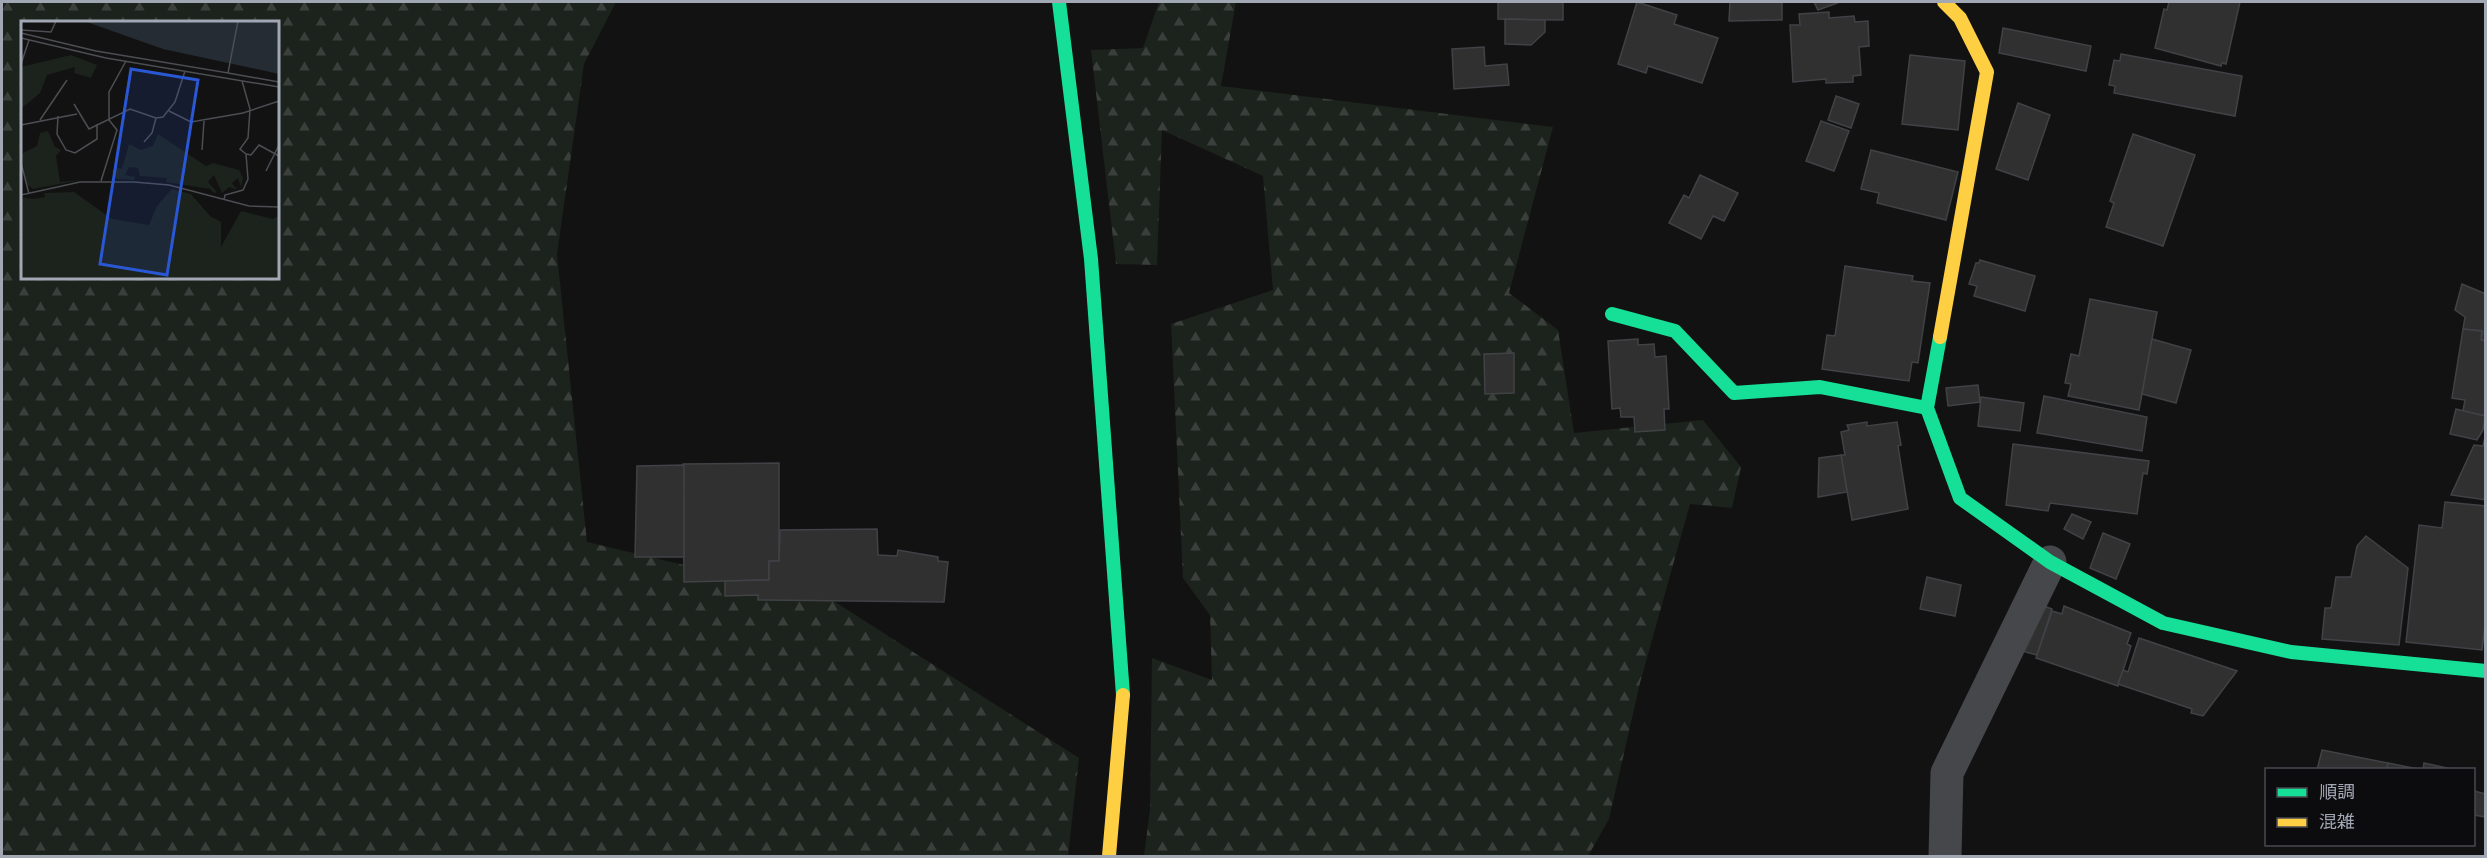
<svg xmlns="http://www.w3.org/2000/svg" width="2487" height="858" font-family="'Varela Round','Noto Sans JP',sans-serif">
  <style>
    .forest { fill: url(#forest-firs); fill-rule: evenodd }
    .building { fill: #303031; stroke: #404246; stroke-width: 1.5 }
    .lines { fill: none; stroke-linecap: round; stroke-linejoin: round }
    .street { stroke: #46474b; stroke-width: 33 }
    .fast { stroke: #16e098; stroke-width: 14 }
    .slow { stroke: #ffcf43; stroke-width: 14 }
    .inset-road { fill: none; stroke: #4c4e53; stroke-width: 1.5 }
    .view { fill: #2a57d4; fill-opacity: 0.15; stroke: #2a57d4; stroke-width: 3 }
    .inset-edge { fill: none; stroke: #a2a7b4; stroke-width: 3 }
  </style>
  <defs>
    <pattern id="forest-firs" width="22" height="20" patternUnits="userSpaceOnUse" patternTransform="scale(1.5)"><rect width="22" height="20" fill="#1c221c"/><path d="M5 1l3.5 6h-7zM16 11l3.5 6h-7z" fill="#3a3f3b"/></pattern>
  </defs>
  <rect width="100%" height="100%" fill="#121212"/>
  <g class="forest">
    <path d="M 2,2 L 616,2 L 584,64 L 557,254 L 587,542 L 832,600 L 1079,758 L 1068,856 L 2,856 ZM 22,22 L 278,22 L 278,278 L 22,278 Z"/>
    <path d="M 1159,2 L 1236,2 L 1221,86 L 1553,127 L 1509,293 L 1558,330 L 1574,433 L 1703,420 L 1741,467 L 1732,508 L 1690,504 L 1640,683 L 1609,819 L 1588,856 L 1144,856 L 1150,809 L 1152,658 L 1212,680 L 1210,615 L 1183,578 L 1171,324 L 1273,290 L 1263,176 L 1162,130 L 1157,265 L 1116,264 L 1091,50 L 1143,48 Z"/>
  </g>
  <g class="building">
    <path d="M 1498,2 L 1563,2 L 1563,20 L 1498,19 Z"/>
    <path d="M 1637,2 L 1677,15 L 1674,24 L 1718,38 L 1702,83 L 1648,66 L 1646,73 L 1618,64 Z"/>
    <path d="M 1730,2 L 1782,2 L 1782,20 L 1729,21 Z"/>
    <path d="M 1814,2 L 1840,2 L 1818,10 Z"/>
    <path d="M 2169,2 L 2240,2 L 2226,64 L 2222,63 L 2221,66 L 2155,48 L 2164,9 L 2167,10 Z"/>
    <path d="M 1829,12 L 1829,18 L 1854,16 L 1855,22 L 1868,21 L 1869,46 L 1859,47 L 1861,75 L 1853,76 L 1853,82 L 1826,83 L 1826,79 L 1793,82 L 1790,25 L 1800,25 L 1799,14 Z"/>
    <path d="M 1505,19 L 1545,20 L 1545,32 L 1531,45 L 1505,44 Z"/>
    <path d="M 2003,28 L 2091,46 L 2086,71 L 1999,53 Z"/>
    <path d="M 1484,47 L 1485,66 L 1507,64 L 1509,85 L 1454,89 L 1452,49 Z"/>
    <path d="M 2121,54 L 2242,76 L 2235,116 L 2114,93 L 2115,86 L 2109,85 L 2114,60 L 2120,61 Z"/>
    <path d="M 1910,55 L 1965,61 L 1958,130 L 1902,124 Z"/>
    <path d="M 1836,96 L 1859,104 L 1851,128 L 1828,120 Z"/>
    <path d="M 2018,103 L 2050,115 L 2028,180 L 1996,169 Z"/>
    <path d="M 1821,121 L 1849,131 L 1834,171 L 1806,161 Z"/>
    <path d="M 2133,134 L 2195,155 L 2163,246 L 2106,227 L 2114,203 L 2110,201 Z"/>
    <path d="M 1871,150 L 1958,172 L 1946,220 L 1877,203 L 1879,193 L 1861,189 Z"/>
    <path d="M 1700,175 L 1738,193 L 1724,221 L 1713,216 L 1701,239 L 1669,223 L 1684,195 L 1689,198 Z"/>
    <path d="M 1980,260 L 2035,276 L 2025,311 L 1974,296 L 1977,286 L 1969,284 L 1976,263 L 1979,263 Z"/>
    <path d="M 1845,266 L 1913,276 L 1912,281 L 1930,283 L 1918,363 L 1912,362 L 1909,381 L 1822,369 L 1827,335 L 1835,336 Z"/>
    <path d="M 2462,284 L 2486,294 L 2486,341 L 2481,340 L 2482,331 L 2463,329 L 2465,317 L 2455,310 Z"/>
    <path d="M 2090,299 L 2157,312 L 2139,410 L 2068,396 L 2071,384 L 2065,383 L 2071,354 L 2079,356 Z"/>
    <path d="M 2463,329 L 2482,331 L 2481,340 L 2486,341 L 2486,416 L 2463,411 L 2465,400 L 2452,398 Z"/>
    <path d="M 1638,339 L 1638,345 L 1654,344 L 1655,357 L 1666,356 L 1669,409 L 1664,409 L 1665,430 L 1635,432 L 1634,417 L 1621,417 L 1620,408 L 1612,409 L 1608,341 Z"/>
    <path d="M 2152,339 L 2191,350 L 2176,403 L 2142,394 Z"/>
    <path d="M 1514,353 L 1514,393 L 1485,394 L 1484,354 Z"/>
    <path d="M 1978,385 L 1980,402 L 1948,406 L 1946,388 Z"/>
    <path d="M 2044,396 L 2147,417 L 2142,451 L 2037,433 Z"/>
    <path d="M 1981,397 L 2024,403 L 2020,431 L 1978,426 Z"/>
    <path d="M 2456,409 L 2485,416 L 2483,430 L 2477,440 L 2450,434 Z"/>
    <path d="M 1867,422 L 1867,426 L 1897,422 L 1901,445 L 1898,446 L 1908,509 L 1852,520 L 1841,455 L 1845,455 L 1841,432 L 1849,430 L 1847,425 Z"/>
    <path d="M 2486,432 L 2486,500 L 2451,495 L 2474,445 L 2483,446 Z"/>
    <path d="M 2013,444 L 2149,461 L 2147,474 L 2143,473 L 2137,514 L 2050,503 L 2048,511 L 2006,505 Z"/>
    <path d="M 1841,455 L 1847,492 L 1818,497 L 1819,458 Z"/>
    <path d="M 779,463 L 779,561 L 769,561 L 769,580 L 684,582 L 683,464 Z"/>
    <path d="M 684,465 L 684,557 L 635,557 L 637,466 Z"/>
    <path d="M 2445,502 L 2486,506 L 2486,616 L 2482,650 L 2406,642 L 2419,525 L 2442,528 Z"/>
    <path d="M 2072,514 L 2091,522 L 2083,539 L 2064,529 Z"/>
    <path d="M 877,529 L 878,555 L 897,556 L 898,550 L 938,557 L 938,561 L 948,562 L 944,602 L 758,600 L 758,595 L 725,596 L 725,581 L 769,580 L 769,561 L 779,561 L 780,530 Z"/>
    <path d="M 2103,533 L 2130,544 L 2116,579 L 2090,568 Z"/>
    <path d="M 2366,536 L 2408,568 L 2399,645 L 2322,639 L 2325,608 L 2331,608 L 2336,577 L 2351,577 L 2357,546 Z"/>
    <path d="M 1927,577 L 1961,585 L 1955,616 L 1920,609 Z"/>
    <path d="M 2041,605 L 2052,609 L 2037,655 L 2022,651 Z"/>
    <path d="M 2064,606 L 2131,633 L 2127,644 L 2131,646 L 2118,686 L 2036,658 L 2052,611 L 2062,614 Z"/>
    <path d="M 2139,638 L 2237,671 L 2203,716 L 2191,713 L 2192,709 L 2118,684 L 2123,670 L 2128,672 Z"/>
    <path d="M 2322,750 L 2388,763 L 2387,770 L 2317,770 Z"/>
    <path d="M 2388,763 L 2418,769 L 2387,770 Z"/>
    <path d="M 2424,763 L 2456,770 L 2423,770 Z"/>
    <path d="M 2474,791 L 2486,794 L 2486,817 L 2474,815 Z"/>
  </g>
  <g class="lines">
    <path class="street" d="M 1945,856 L 1947,773 L 2050,562"/>
    <g class="fast">
      <path d="M 1059,2 L 1091,259 L 1123,695"/>
      <path d="M 1612,314 L 1675,331 L 1734,393 L 1820,387 L 1927,408"/>
      <path d="M 1940,337 L 1927,408 L 1960,498 L 2050,562 L 2163,623 L 2291,652 L 2486,671"/>
    </g>
    <g class="slow">
      <path d="M 1940,337 L 1987,72 L 1960,18 L 1944,2"/>
      <path d="M 1109,856 L 1123,695"/>
    </g>
  </g>
  <g transform="translate(21 21)">
    <rect width="258" height="258" fill="#121212"/>
    <path d="M 50,34 L 76,44 L 70,57 L 53,52 L 54,46 L 26,54 L 19,72 L 0,88 L 0,46 ZM 27,110 L 34,126 L 40,129 L 35,135 L 39,161 L 60,159 L 12,168 L 6,163 L 0,133 L 16,125 L 19,112 ZM 137,113 L 185,145 L 192,142 L 218,149 L 222,157 L 220,166 L 217,157 L 211,162 L 216,169 L 208,166 L 201,172 L 193,154 L 187,161 L 196,171 L 193,172 L 189,168 L 145,161 L 146,157 L 119,155 L 117,147 L 108,146 L 104,154 L 114,156 L 113,159 L 96,158 L 91,151 L 94,146 L 101,148 L 108,123 L 120,129 L 132,125 ZM 151,168 L 170,173 L 189,195 L 200,201 L 200,226 L 220,190 L 252,198 L 258,195 L 258,258 L 0,258 L 0,176 L 13,178 L 24,176 L 23,172 L 53,171 L 91,198 L 128,204 L 136,185 Z" fill="#1c221c"/>
    <path d="M 63,0 L 258,0 L 258,53 L 142,28 Z" fill="#252c33"/>
    <path class="inset-road" d="M 0,9 L 30,11 L 35,0M 0,12 L 75,30 L 207,52 L 217,0M 0,17 L 85,37 L 258,66M 0,43 L 8,19M 207,52 L 258,61M 53,83 L 68,108 L 109,88 L 135,97 L 142,96 L 154,81 L 164,50M 148,90 L 170,101 L 222,92 L 258,80M 37,95 L 36,113 L 45,129 L 54,132 L 76,118 L 76,103M 19,99 L 46,59M 0,104 L 56,93M 123,121 L 131,112 L 135,97M 181,129 L 183,100M 225,133 L 230,134 L 238,124 L 258,135M 0,141 L 8,173M 245,150 L 258,124M 80,160 L 96,109 L 88,99 L 88,71 L 105,40M 0,174 L 59,161 L 113,161 L 148,164 L 228,185 L 258,186M 203,179 L 204,174 L 222,169 L 227,158 L 225,133 L 219,128 L 227,117 L 229,88 L 221,60"/>
    <path class="view" d="M 110,48 L 177,59 L 146,254 L 79,243 Z"/>
    <rect width="258" height="258" class="inset-edge"/>
  </g>
  <rect width="2487" height="858" fill="none" stroke="#a2a7b4" stroke-width="6"/>
  <rect x="2265" y="768" width="210" height="78" fill="#0c0c0e" stroke="#484a50" stroke-width="1.5"/>
  <rect x="2277" y="788" width="30" height="9" fill="#16e098" stroke="#484a50" stroke-width="1.5"/>
  <text x="2319" y="798" font-size="18" fill="#a2a7b4">順調</text>
  <rect x="2277" y="818" width="30" height="9" fill="#ffcf43" stroke="#484a50" stroke-width="1.5"/>
  <text x="2319" y="828" font-size="18" fill="#a2a7b4">混雑</text>
</svg>
